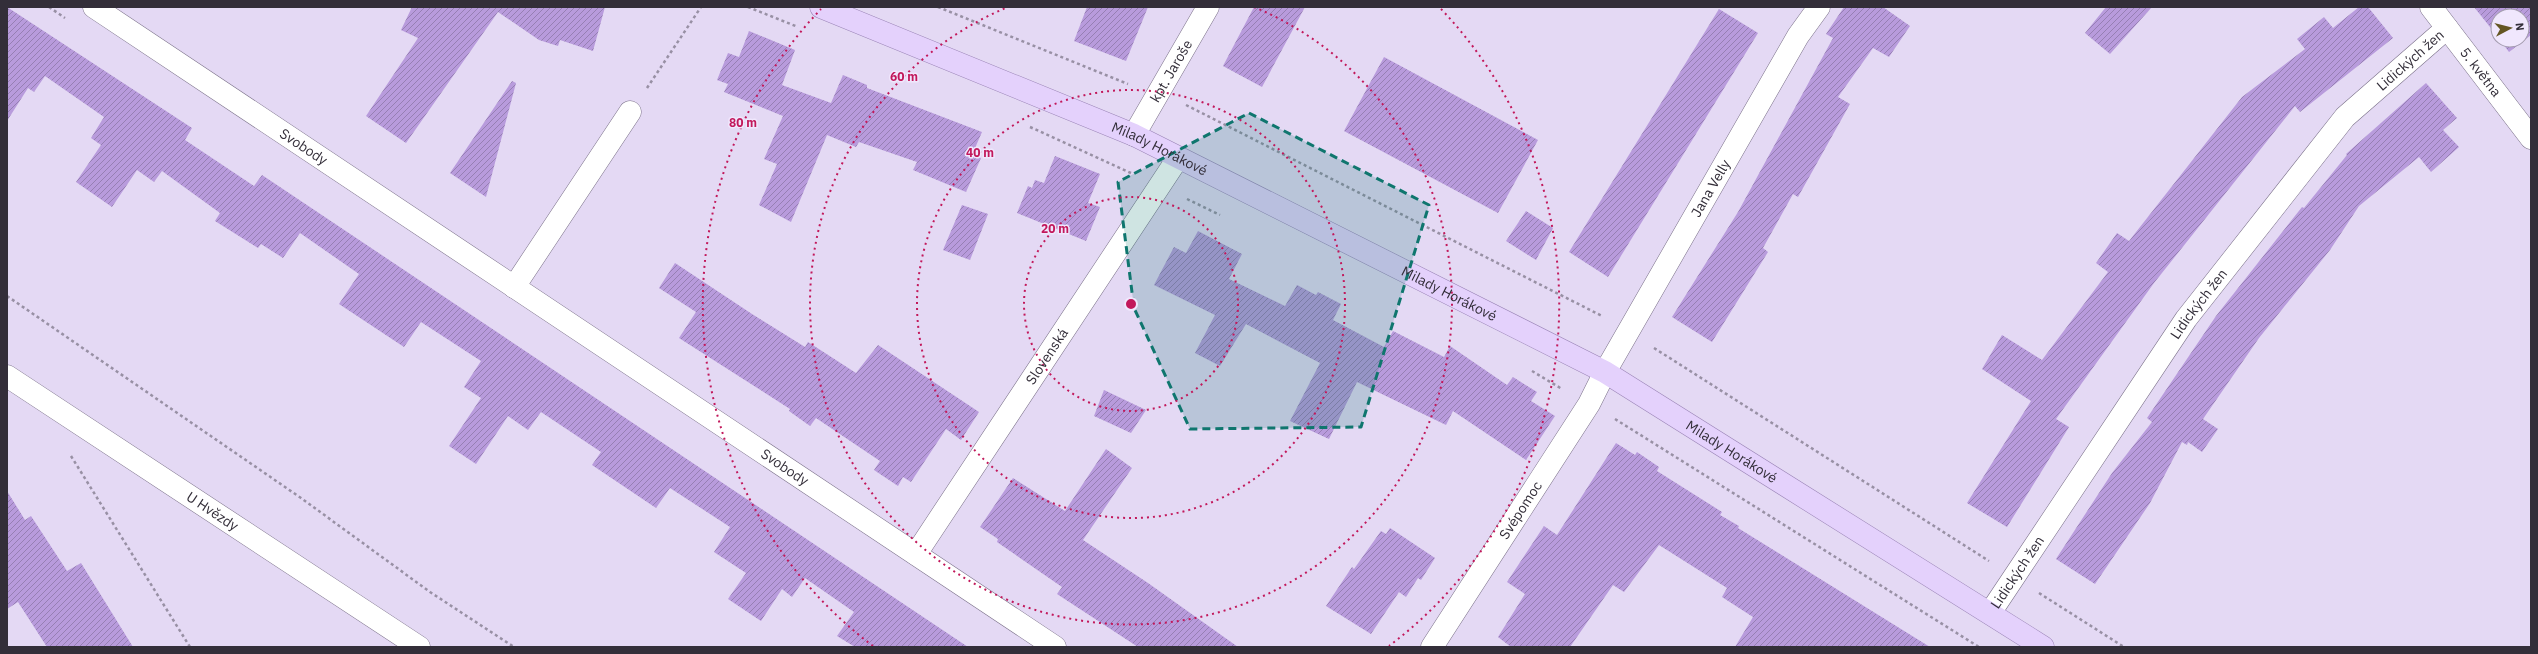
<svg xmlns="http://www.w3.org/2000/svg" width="2538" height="654" font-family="'IBM Plex Sans',sans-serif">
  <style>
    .building { fill: url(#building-hatch) }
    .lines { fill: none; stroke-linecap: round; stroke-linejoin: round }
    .minor-casing { stroke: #7b7189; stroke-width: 23 }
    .major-casing { stroke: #9a84b6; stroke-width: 23 }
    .path { stroke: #9890a4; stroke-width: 2.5; stroke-dasharray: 3 3; stroke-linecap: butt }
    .minor { stroke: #fff; stroke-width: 22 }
    .major { stroke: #e4d1fc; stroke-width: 22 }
    .marked { fill: #0f766e; fill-opacity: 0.2; stroke: #0f766e; stroke-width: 3; stroke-dasharray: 8 5; stroke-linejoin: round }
    .ring { fill: none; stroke: #c2185b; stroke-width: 2; stroke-dasharray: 2 4 }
    .labels { text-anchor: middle; stroke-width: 3; stroke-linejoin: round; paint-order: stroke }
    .street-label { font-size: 14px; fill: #332e39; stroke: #f0e7fd }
    .centre { fill: #c2185b; stroke: #f0e7fd; stroke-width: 2 }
    .ring-label { font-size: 12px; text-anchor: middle; font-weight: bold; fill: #c2185b; stroke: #f0e7fd; stroke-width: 3; stroke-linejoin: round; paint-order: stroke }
  </style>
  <defs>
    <pattern id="building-hatch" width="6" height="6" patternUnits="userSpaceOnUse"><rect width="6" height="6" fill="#b89bdc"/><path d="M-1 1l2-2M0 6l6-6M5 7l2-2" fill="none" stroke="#967fb3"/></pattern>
  </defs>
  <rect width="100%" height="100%" fill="#e4d9f4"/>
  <g class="building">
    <path d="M 7,7 L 192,128 L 185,140 L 254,186 L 262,175 L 968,647 L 855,647 L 837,636 L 854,612 L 805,578 L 792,597 L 782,589 L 761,621 L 728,599 L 746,573 L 714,552 L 730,527 L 670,488 L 656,508 L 592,465 L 601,452 L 541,412 L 528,430 L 508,416 L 476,464 L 449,446 L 481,398 L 464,387 L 481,361 L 421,322 L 404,347 L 339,304 L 359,274 L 300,233 L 283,258 L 261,244 L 258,248 L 215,221 L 220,213 L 162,171 L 154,182 L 137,170 L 112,207 L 76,182 L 101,145 L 91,138 L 104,117 L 45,76 L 34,92 L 28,88 L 7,121 Z"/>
    <path d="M 412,7 L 605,7 L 593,51 L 560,40 L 558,46 L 539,40 L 498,12 L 406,143 L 366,116 L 418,38 L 401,30 Z"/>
    <path d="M 1087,7 L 1148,7 L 1126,61 L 1074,41 Z"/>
    <path d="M 1254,7 L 1305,7 L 1262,87 L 1223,66 Z"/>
    <path d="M 1844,7 L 1883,7 L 1910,26 L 1889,57 L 1873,48 L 1838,97 L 1850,104 L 1798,197 L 1793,194 L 1763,248 L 1768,252 L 1712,342 L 1672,317 L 1738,212 L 1833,38 L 1826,34 Z"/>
    <path d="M 2106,7 L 2152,7 L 2110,54 L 2085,33 Z"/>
    <path d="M 2359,7 L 2368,7 L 2393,38 L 2300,112 L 2295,106 L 2154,283 L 2056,419 L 2069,427 L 2007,527 L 1967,503 L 2031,401 L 1982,369 L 2002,335 L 2042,360 L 2108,272 L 2096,263 L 2117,233 L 2129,241 L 2242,97 L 2305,49 L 2297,39 L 2324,17 L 2333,28 Z"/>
    <path d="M 2474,7 L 2531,7 L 2531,35 L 2509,52 L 2500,40 L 2522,40 L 2522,16 L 2498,16 L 2498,37 Z"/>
    <path d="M 1719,9 L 1758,33 L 1608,277 L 1569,252 Z"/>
    <path d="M 749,31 L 795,50 L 782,85 L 831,103 L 843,75 L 867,85 L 867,88 L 982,132 L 972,155 L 981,158 L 966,192 L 913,170 L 917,162 L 859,142 L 856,147 L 827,135 L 791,222 L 759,205 L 777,164 L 764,159 L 783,116 L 724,92 L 728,84 L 717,80 L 728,53 L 739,57 Z"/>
    <path d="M 1384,57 L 1538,140 L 1498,213 L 1344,131 Z"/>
    <path d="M 512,81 L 516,83 L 486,197 L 450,173 Z"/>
    <path d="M 2426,83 L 2457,118 L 2443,130 L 2459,147 L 2431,172 L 2419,157 L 2359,206 L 2330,250 L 2259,338 L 2203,419 L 2218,429 L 2202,452 L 2188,442 L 2187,445 L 2182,442 L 2150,503 L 2095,584 L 2056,559 L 2112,473 L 2152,422 L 2147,418 L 2216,316 L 2302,207 L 2304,208 L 2347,155 L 2346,154 Z"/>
    <path d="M 1055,156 L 1100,174 L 1088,203 L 1100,207 L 1086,241 L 1017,213 L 1028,186 L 1032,188 L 1035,180 L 1044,183 Z"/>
    <path d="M 962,205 L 988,214 L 970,260 L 943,250 Z"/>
    <path d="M 1526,211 L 1553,228 L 1536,260 L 1506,241 Z"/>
    <path d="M 1198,231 L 1242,254 L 1229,279 L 1285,306 L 1297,285 L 1316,295 L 1318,292 L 1341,304 L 1333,320 L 1384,347 L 1393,331 L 1444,357 L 1450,346 L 1507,385 L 1513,377 L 1537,392 L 1531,401 L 1555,416 L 1526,460 L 1453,411 L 1446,425 L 1357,382 L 1329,439 L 1290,421 L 1320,363 L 1246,324 L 1220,366 L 1195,353 L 1215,315 L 1154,285 L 1174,247 L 1186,253 Z"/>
    <path d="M 675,263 L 752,314 L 805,347 L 808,342 L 856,373 L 878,345 L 979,412 L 961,440 L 946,429 L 911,482 L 903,477 L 898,486 L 874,470 L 880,461 L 816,418 L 810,426 L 789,411 L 790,409 L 679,338 L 696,312 L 659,288 Z"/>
    <path d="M 1104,390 L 1146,410 L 1131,433 L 1094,416 Z"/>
    <path d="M 1616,443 L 1635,455 L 1637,452 L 1659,467 L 1657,471 L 1722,512 L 1720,515 L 1739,526 L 1738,528 L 1930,647 L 1735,647 L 1753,617 L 1722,597 L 1727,588 L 1659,545 L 1624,592 L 1613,585 L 1570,647 L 1511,647 L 1498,637 L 1525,594 L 1507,582 L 1544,526 L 1557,535 Z"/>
    <path d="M 1106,449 L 1132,468 L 1083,540 L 1148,583 L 1238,647 L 1138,647 L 1057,594 L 1062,587 L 997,542 L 998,539 L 980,527 L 1013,478 L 1065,511 Z"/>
    <path d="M 7,491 L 25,520 L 31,516 L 67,571 L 81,563 L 133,647 L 47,647 L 18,602 L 7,609 Z"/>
    <path d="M 1390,528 L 1435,558 L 1421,580 L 1418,578 L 1406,597 L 1399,592 L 1371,634 L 1326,606 L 1352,567 L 1354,569 L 1381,531 L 1386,534 Z"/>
  </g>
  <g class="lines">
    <g class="minor-casing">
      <g id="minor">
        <path id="s1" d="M 94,7 L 1055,647"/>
        <path id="s2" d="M 2431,7 L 2531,138"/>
        <path id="s3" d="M 1134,135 L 1208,7"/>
        <path d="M 514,287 L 630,112"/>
        <path id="s4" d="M 7,376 L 419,647"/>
        <path id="s5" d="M 916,554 L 1178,158"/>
        <path id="s6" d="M 1990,613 L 2186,319 L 2345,117 L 2447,28"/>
        <path id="s7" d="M 1432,647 L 1589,404 L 1605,372 L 1798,36 L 1819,7"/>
      </g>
    </g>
    <g class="major-casing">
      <g id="major">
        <path id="s8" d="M 821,7 L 1134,135 L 1605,372 L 2043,647"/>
      </g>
    </g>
    <g class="path">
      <path d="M 49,7 L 65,18"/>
      <path d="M 748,7 L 798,27"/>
      <path d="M 938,7 L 1128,84"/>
      <path d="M 647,88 L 701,7"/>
      <path d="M 1186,105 L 1602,316"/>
      <path d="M 1030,127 L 1131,173"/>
      <path d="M 1187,199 L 1220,215"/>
      <path d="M 7,296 L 301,498 L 430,592 L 514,647"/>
      <path d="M 1654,348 L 1989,561"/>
      <path d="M 1532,371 L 1562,389"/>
      <path d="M 1615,419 L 1979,647"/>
      <path d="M 71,456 L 190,647"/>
      <path d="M 2039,593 L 2124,647"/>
    </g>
    <use href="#minor" class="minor"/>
    <use href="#major" class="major"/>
  </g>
  <path class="marked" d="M 1249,113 L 1429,205 L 1361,427 L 1190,429 L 1134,308 L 1118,182 Z"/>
  <g class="ring">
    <circle cx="1131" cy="304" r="107"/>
    <circle cx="1131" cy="304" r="214"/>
    <path d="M1254 7A321 321 0 1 1 1008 7"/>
    <path d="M873 646A428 428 0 0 1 821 9M1441 9A428 428 0 0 1 1389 646"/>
  </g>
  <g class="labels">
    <g class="street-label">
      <text dy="5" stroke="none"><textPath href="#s6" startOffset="697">Lidických žen</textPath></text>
      <text dy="5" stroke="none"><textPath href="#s3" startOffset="74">kpt. Jaroše</textPath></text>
      <text dy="5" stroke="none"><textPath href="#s2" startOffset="82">5. května</textPath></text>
      <text dy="5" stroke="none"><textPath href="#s1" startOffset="252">Svobody</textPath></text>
      <text dy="5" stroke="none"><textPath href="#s8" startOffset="367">Milady Horákové</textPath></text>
      <text dy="5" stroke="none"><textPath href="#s7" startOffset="537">Jana Velly</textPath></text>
      <text dy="5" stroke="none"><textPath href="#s8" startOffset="691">Milady Horákové</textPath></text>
      <text dy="5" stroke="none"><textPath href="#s6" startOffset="373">Lidických žen</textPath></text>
      <text dy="5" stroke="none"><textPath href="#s5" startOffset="237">Slovenská</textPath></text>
      <text dy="5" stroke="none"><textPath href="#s8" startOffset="1015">Milady Horákové</textPath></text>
      <text dy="5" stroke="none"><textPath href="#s1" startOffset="830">Svobody</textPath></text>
      <text dy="5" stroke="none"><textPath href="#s4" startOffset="246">U Hvězdy</textPath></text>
      <text dy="5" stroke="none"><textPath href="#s7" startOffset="163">Svépomoc</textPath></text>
      <text dy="5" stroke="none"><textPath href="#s6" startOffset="49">Lidických žen</textPath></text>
    </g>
  </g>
  <circle cx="1131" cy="304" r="6" class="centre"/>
  <g class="ring-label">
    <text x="904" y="81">60 m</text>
    <text x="743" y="127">80 m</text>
    <text x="980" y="157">40 m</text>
    <text x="1055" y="233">20 m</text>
  </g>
  <rect width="2538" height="654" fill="none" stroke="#332e39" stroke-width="16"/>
  <g transform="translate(2510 28) rotate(83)"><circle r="19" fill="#f0e7fd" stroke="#a49daf"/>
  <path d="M0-3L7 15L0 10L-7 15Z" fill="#645623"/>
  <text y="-6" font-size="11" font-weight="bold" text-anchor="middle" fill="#332e39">N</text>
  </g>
</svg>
